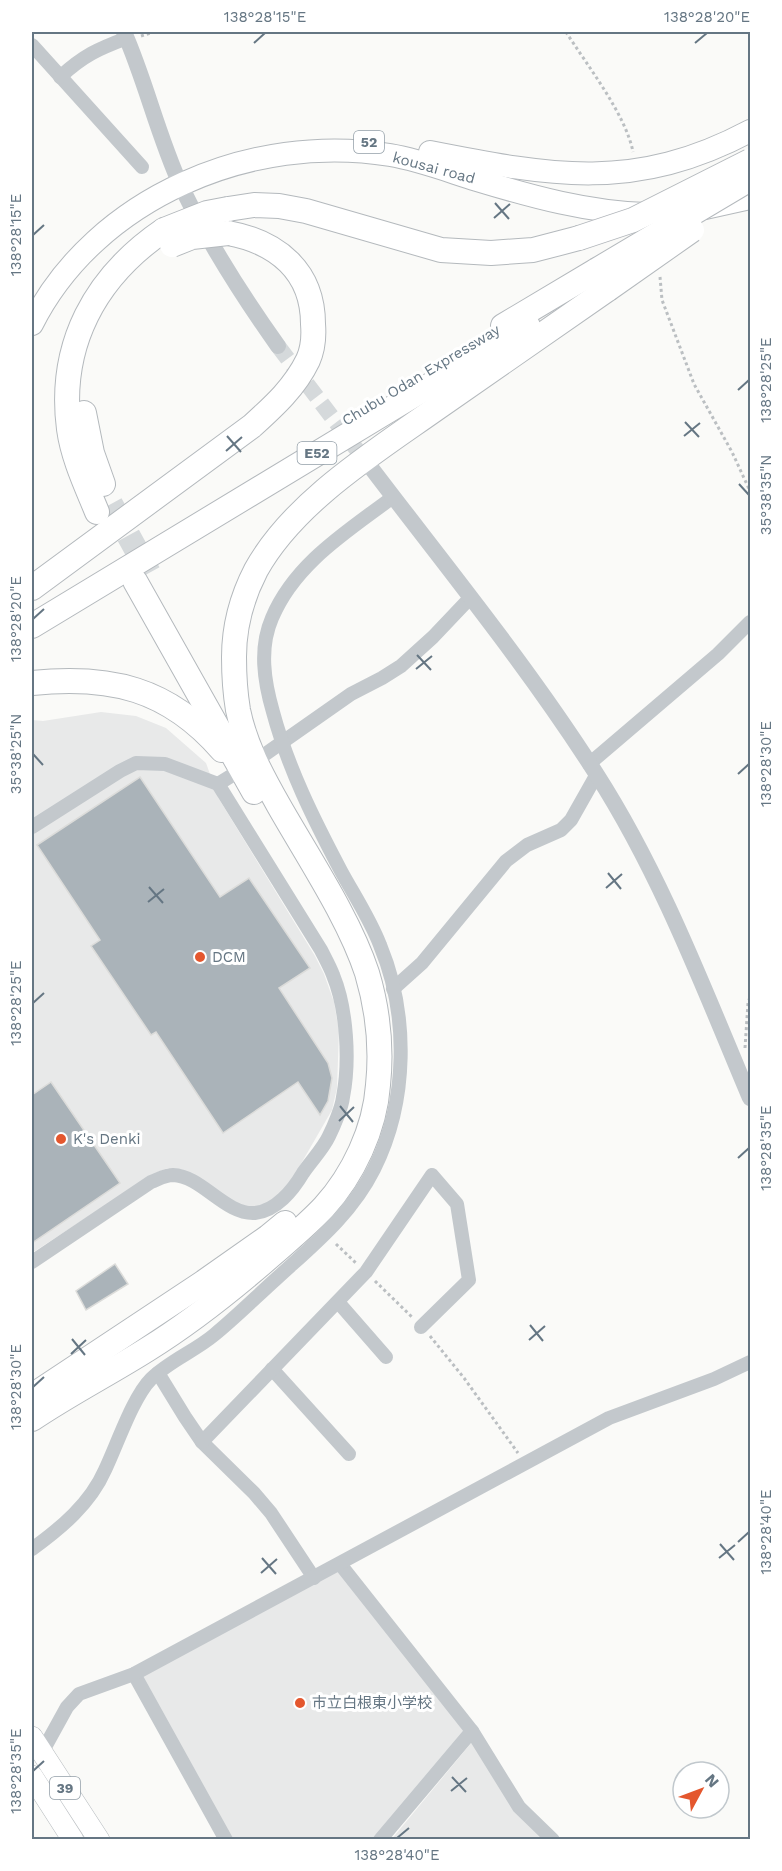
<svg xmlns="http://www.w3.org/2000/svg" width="782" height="1871" font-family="'Work Sans','Noto Sans JP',sans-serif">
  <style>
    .built { fill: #e8e9e9 }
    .building { fill: #aab3b9; stroke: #dcdcda; stroke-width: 1.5 }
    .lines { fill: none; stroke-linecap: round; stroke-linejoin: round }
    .tertiary-tunnel { stroke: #d5d9db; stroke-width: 16; stroke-dasharray: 16 8; stroke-linecap: butt }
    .motorway-tunnel { stroke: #d5d9db; stroke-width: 24; stroke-dasharray: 24 12; stroke-linecap: butt }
    .primary-casing { stroke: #b5babe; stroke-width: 22 }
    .trunk-casing { stroke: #b4b9bd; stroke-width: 24 }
    .motorway-casing { stroke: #b4b9bd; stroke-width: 26 }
    .path { stroke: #bbbfc2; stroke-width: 3; stroke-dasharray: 3 3; stroke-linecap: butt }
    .minor { stroke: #c3c8cc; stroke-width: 14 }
    .tertiary { stroke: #c3c8cc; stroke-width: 16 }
    .primary { stroke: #fff; stroke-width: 21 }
    .trunk { stroke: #fff; stroke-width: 22 }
    .motorway { stroke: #fff; stroke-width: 24 }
    .motorway-bridge-casing { stroke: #b4b9bd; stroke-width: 26; stroke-linecap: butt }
    .motorway-bridge { stroke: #fff; stroke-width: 24 }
    .ticks { fill: none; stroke: #657683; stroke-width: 2 }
    .poi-dot { fill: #e4572e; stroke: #fff; stroke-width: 2 }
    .labels { text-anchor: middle; stroke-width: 6; stroke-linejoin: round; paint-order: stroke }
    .shield { fill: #fff; stroke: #939fa8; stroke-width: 1.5 }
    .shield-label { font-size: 14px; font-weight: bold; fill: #657683 }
    .street-label { font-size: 15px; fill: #657683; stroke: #fff }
    .poi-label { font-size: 15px; fill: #657683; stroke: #fff; text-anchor: start }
    .neatline { fill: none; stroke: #657683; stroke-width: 2 }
    .ticks-label { font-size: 15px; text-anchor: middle; fill: #657683 }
  </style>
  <rect width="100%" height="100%" fill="#fafaf8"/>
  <g class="built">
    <path d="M 101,712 L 136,716 L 166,728 L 206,763 L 219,799 L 315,956 L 324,974 L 334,1002 L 339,1031 L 337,1088 L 332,1110 L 287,1188 L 270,1202 L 255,1207 L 236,1204 L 184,1170 L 168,1168 L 155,1173 L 32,1253 L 32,720 L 43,721 Z"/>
    <path d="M 340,1564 L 472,1731 L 373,1839 L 231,1839 L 134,1674 Z"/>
    <path d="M 472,1742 L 544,1840 L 391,1840 Z"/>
  </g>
  <g class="building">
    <path d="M 140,777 L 220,897 L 249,878 L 310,968 L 279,988 L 328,1063 L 332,1078 L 328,1101 L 320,1115 L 298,1082 L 223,1133 L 156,1032 L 151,1035 L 91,946 L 100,940 L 37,845 Z"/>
    <path d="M 51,1082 L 120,1183 L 32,1243 L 32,1095 Z"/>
    <path d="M 115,1264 L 128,1284 L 86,1310 L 76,1291 Z"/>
  </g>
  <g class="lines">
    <path class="tertiary-tunnel" d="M 278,346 L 370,467"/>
    <path class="motorway-tunnel" d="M 111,504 L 149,573"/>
    <g class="primary-casing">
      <g id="primary">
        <path d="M 32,1737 L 99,1840"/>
        <path d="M 32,1776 L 73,1840"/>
      </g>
    </g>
    <g class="trunk-casing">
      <g id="trunk">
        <path d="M 430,152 C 552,176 635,192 750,131"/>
        <path d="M 705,208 L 750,198"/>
        <path d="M 32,324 C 96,197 253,132 390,155 C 420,160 448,171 477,180 C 533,197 588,212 646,214"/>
      </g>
    </g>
    <g class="motorway-casing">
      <g id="motorway">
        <path d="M 228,209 L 254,205 L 279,206 L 306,211 L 441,250 L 491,253 L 533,250 L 579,238"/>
        <path d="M 503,326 L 597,270"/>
        <path d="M 84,413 L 92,453 L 103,484"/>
        <path d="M 97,512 C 86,485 73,458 69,429 C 58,345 95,277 164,230"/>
        <path d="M 135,581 L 254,792"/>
        <path d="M 32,588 L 252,426 C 274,406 295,387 308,360 C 313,349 314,336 313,324 C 313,271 277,242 228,233"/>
        <path d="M 32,626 L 528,326"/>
        <path d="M 32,683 C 110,675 168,688 222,750"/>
        <path d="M 32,1396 L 204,1282 L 268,1237 L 285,1223"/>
        <path d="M 32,1419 C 69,1394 110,1373 148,1349 C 193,1321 234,1288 274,1253 C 291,1238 308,1224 324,1207 C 353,1175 375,1129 378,1085 C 382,1047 378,1010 367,973 C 349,918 308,857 279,806 C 262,776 245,745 238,710 C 235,692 234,674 234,657 C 234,627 242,597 256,570 C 293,503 373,453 434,410 C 492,369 550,329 608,289"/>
      </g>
    </g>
    <g class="path">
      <path d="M 566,32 C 587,65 626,115 633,152"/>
      <path d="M 141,36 L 154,32"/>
      <path d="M 660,277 L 662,300 L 694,384 L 732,452 L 750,491"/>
      <path d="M 745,1048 L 748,1003 L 750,997"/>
      <path d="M 336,1244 L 357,1264"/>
      <path d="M 375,1281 L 413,1318"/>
      <path d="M 430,1336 L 464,1378 L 518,1453"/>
    </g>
    <g class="minor">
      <path d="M 32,45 L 142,167"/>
      <path d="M 60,77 C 84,55 98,49 127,38"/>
      <path d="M 264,755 L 351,694 L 382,678 L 401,666 L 433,637 L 470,598"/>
      <path d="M 589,764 L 718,654 L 750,622"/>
      <path d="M 218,784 L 231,776"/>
      <path d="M 32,827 L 120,771 L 136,763 L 165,764 L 218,784 L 321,950 C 325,958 330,967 333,975 C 347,1009 350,1061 343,1097 C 342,1107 334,1126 329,1136 C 323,1149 311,1161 303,1173 C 293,1190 276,1211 255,1213 C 225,1215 202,1176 173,1175 C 165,1175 159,1179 151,1182 L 32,1262"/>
      <path d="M 393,989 L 422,963 L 506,861 L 527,845 L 561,830 L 571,820 L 597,774"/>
      <path d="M 338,1302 L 386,1357"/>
      <path d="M 272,1369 L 349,1454"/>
      <path d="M 158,1373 L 185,1417 L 202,1442 L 254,1493 L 271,1513 L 314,1578"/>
      <path d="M 202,1442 L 366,1272 L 432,1175 L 457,1204 L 469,1280 L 421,1327"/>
      <path d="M 32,1549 C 61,1528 90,1504 105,1470 C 117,1445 133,1397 151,1379 C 169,1361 195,1351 214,1335 C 236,1317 256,1297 276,1279 C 313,1245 351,1215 374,1169 C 408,1101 409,1015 380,945 C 370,919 354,895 341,871 C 314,820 288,768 273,712 C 264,681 259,648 272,618 C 295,563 348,531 393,497"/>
      <path d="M 340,1564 L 472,1731 L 519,1807 L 553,1840"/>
      <path d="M 134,1674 L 226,1840"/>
      <path d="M 40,1756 L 67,1707 L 79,1694 L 134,1674 L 609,1418 L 714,1379 L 750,1362"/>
      <path d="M 380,1840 L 472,1731"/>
    </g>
    <g class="tertiary">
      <path d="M 124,32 C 146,82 158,136 181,186 C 209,244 241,294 278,346"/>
      <path d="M 372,469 C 448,569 529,668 597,775 C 661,875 704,989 750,1098"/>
    </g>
    <use href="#primary" class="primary"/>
    <use href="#trunk" class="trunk"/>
    <use href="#motorway" class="motorway"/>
    <g class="motorway-bridge-casing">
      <g id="motorway-bridge">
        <path d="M 164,230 L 207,213 L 228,209"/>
        <path d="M 579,238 L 633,220 L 750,161"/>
        <path d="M 172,245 L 192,237 L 228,233"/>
        <path d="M 597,270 L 750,179"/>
        <path d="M 608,289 L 692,230"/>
      </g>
    </g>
    <use href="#motorway-bridge" class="motorway-bridge"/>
  </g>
  <path class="ticks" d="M 254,43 L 265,33M 695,43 L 707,33M 495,203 L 509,219M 494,218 L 510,204M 33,235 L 44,225M 738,390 L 749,380M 685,422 L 699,437M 227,436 L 241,452M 684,436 L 700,423M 226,451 L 242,437M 739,484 L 749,495M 33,619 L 44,609M 417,655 L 431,670M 416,669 L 432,656M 33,754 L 43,765M 738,774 L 749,764M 608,873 L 621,889M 149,887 L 163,903M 606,888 L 622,874M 148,902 L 164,889M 33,1003 L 44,993M 340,1106 L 353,1122M 339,1121 L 354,1107M 738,1158 L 749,1148M 530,1325 L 543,1341M 72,1339 L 85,1355M 529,1340 L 545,1326M 71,1354 L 86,1340M 33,1387 L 44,1377M 738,1542 L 749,1532M 720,1544 L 734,1560M 262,1558 L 276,1574M 719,1558 L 735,1545M 261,1573 L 277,1559M 33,1771 L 44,1761M 452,1777 L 466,1792M 451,1791 L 467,1778M 397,1838 L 409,1828"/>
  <g class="poi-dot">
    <circle cx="200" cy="957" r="6"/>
    <circle cx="61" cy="1139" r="6"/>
    <circle cx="300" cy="1703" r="6"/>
  </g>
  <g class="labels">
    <g class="shield">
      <rect x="354" y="131" width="30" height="22" rx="4.5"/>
      <rect x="297.5" y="442" width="39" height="22" rx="4.5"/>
      <rect x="50" y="1777" width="30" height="22" rx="4.5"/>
    </g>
    <g class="shield-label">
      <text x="369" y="147">52</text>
      <text x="317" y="458">E52</text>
      <text x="65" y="1793">39</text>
    </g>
    <g class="street-label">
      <text transform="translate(434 168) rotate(15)" y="5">kousai road</text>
      <text transform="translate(421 375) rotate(-31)" y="5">Chubu Odan Expressway</text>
    </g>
    <g class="poi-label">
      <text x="212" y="962">DCM</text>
      <text x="73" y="1144">K's Denki</text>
      <text x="312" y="1708">市立白根東小学校</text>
    </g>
  </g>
  <rect width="782" height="1871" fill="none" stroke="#ffffff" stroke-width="66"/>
  <g transform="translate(701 1790) rotate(49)"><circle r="28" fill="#ffffff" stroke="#c1c8cd" stroke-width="1.5"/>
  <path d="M0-4.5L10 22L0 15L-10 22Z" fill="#e4572e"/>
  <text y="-9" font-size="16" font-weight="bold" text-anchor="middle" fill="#657683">N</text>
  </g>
  <rect x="33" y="33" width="716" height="1805" class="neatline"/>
  <g class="ticks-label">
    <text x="265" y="22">138°28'15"E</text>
    <text x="707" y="22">138°28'20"E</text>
    <text transform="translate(16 235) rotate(-90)" y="5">138°28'15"E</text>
    <text transform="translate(766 380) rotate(-90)" y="5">138°28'25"E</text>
    <text transform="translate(766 495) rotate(-90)" y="5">35°38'35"N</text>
    <text transform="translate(16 619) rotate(-90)" y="5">138°28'20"E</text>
    <text transform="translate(16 754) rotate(-90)" y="5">35°38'25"N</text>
    <text transform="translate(766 764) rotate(-90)" y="5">138°28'30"E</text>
    <text transform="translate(16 1003) rotate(-90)" y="5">138°28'25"E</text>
    <text transform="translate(766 1148) rotate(-90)" y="5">138°28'35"E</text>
    <text transform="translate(16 1387) rotate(-90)" y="5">138°28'30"E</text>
    <text transform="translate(766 1532) rotate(-90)" y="5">138°28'40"E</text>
    <text transform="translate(16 1771) rotate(-90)" y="5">138°28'35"E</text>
    <text x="397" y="1860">138°28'40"E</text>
  </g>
</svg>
